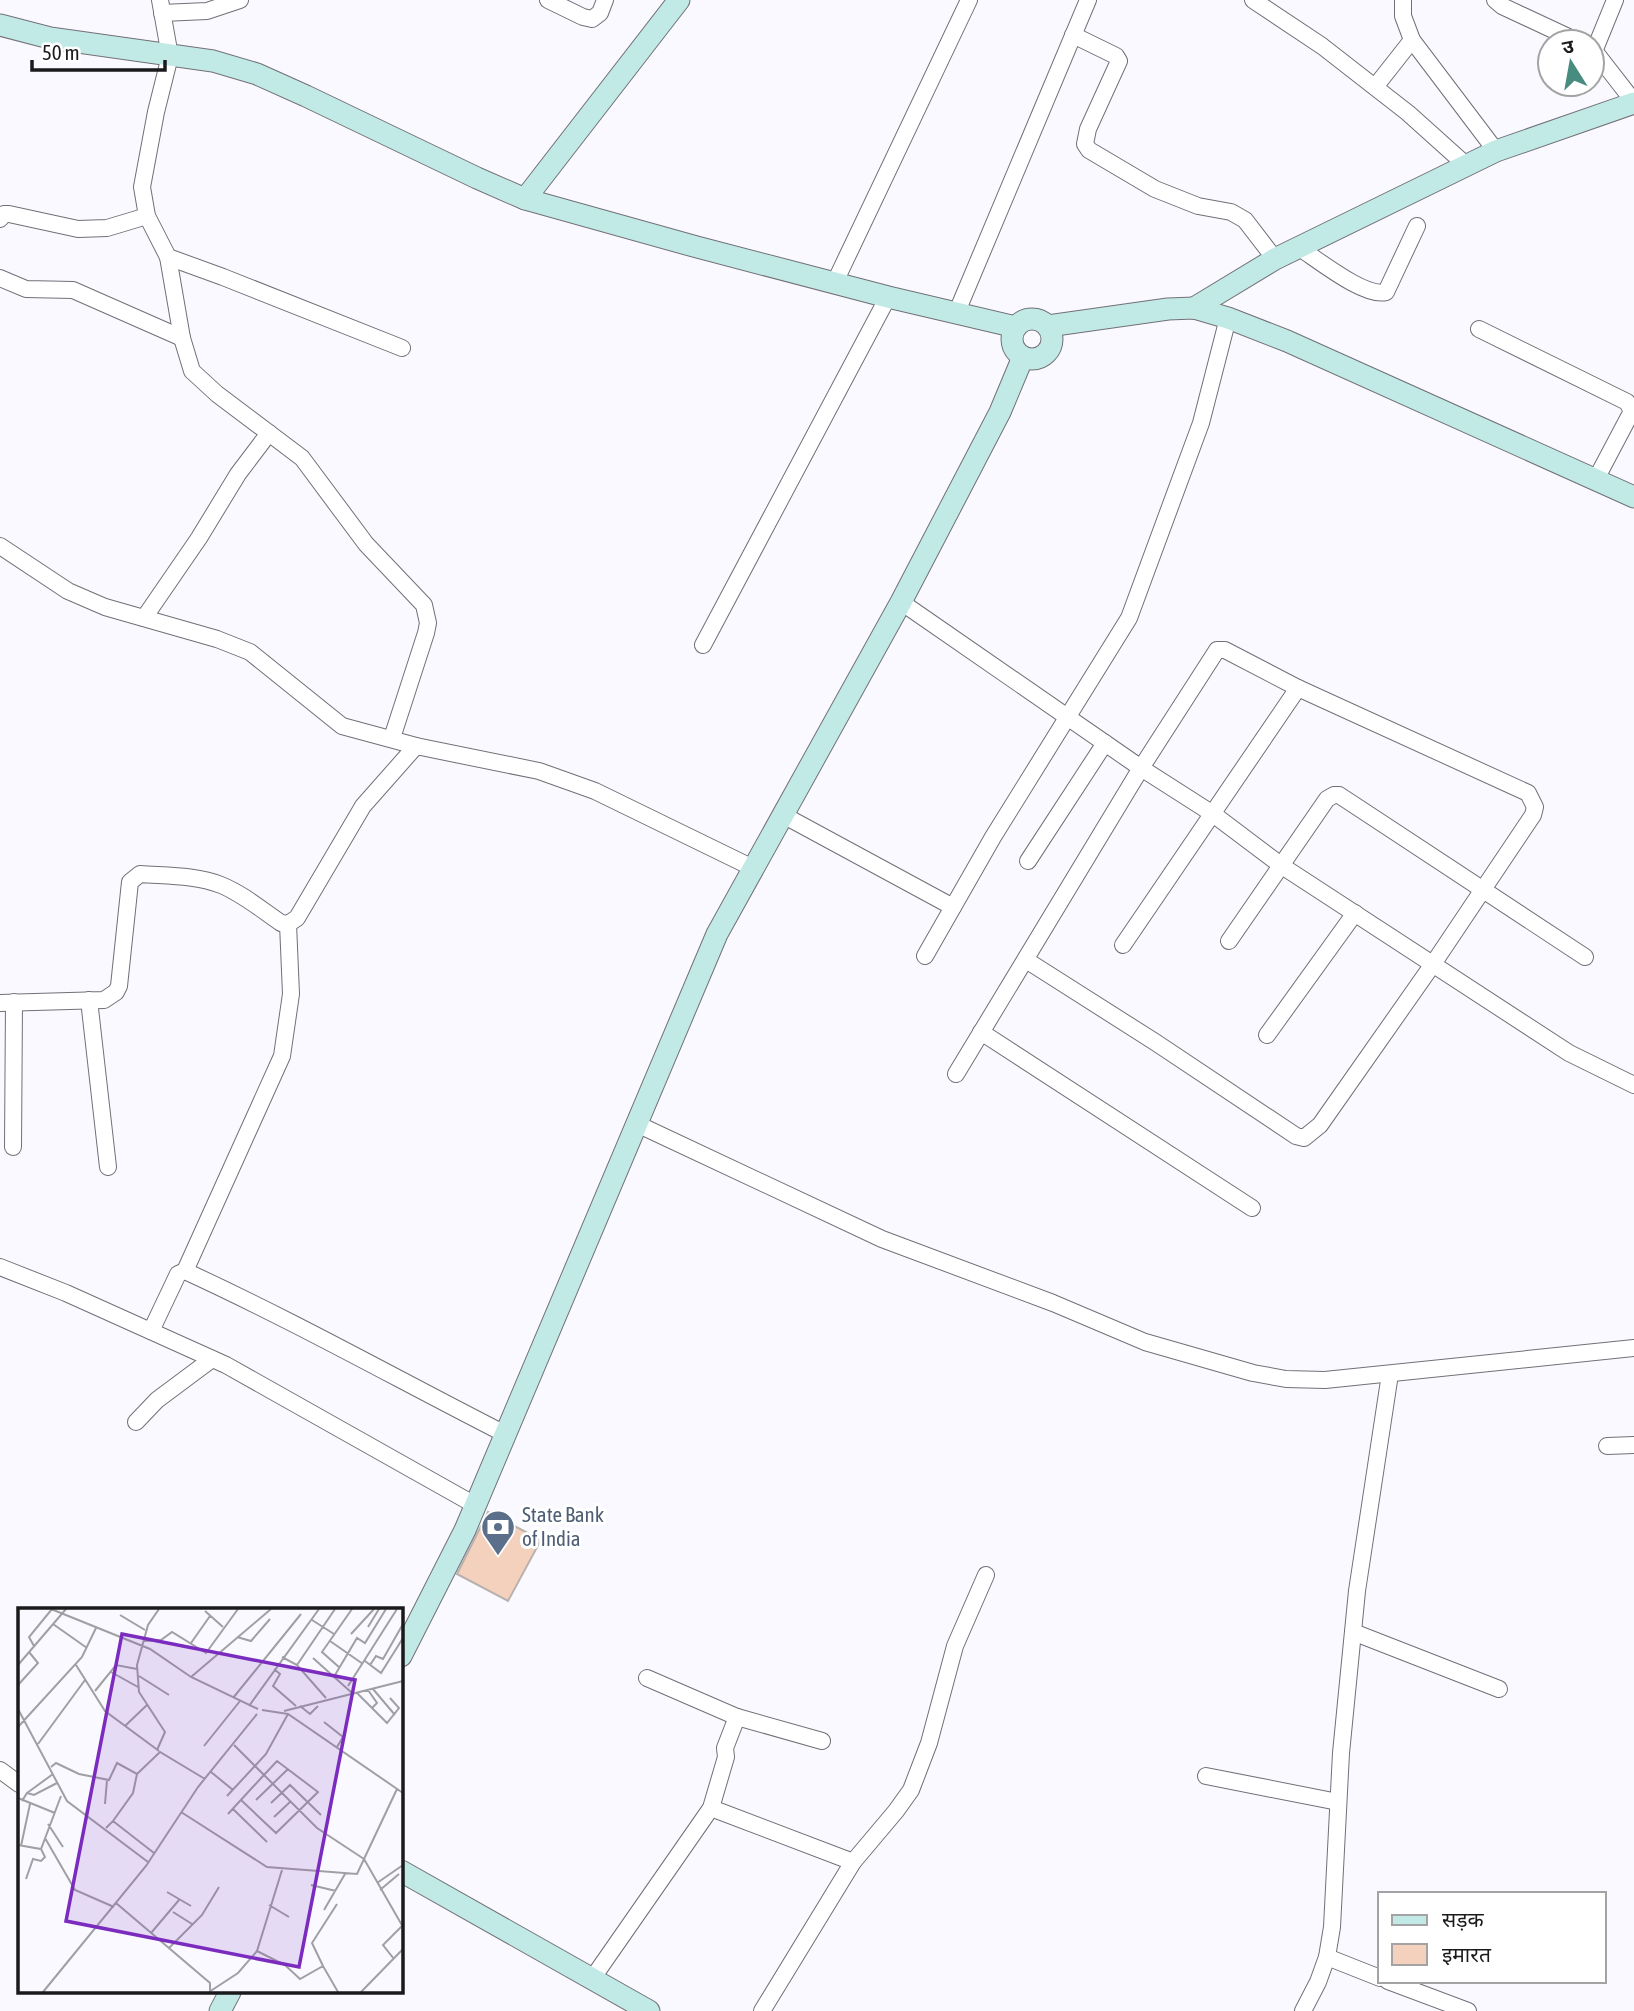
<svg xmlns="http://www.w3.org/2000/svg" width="1634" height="2011" font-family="'Asap Condensed','Noto Sans Devanagari',sans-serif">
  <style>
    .building { fill: #f4d1bd; stroke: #b8b1ad; stroke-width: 2 }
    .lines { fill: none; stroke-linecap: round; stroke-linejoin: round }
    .street-casing { stroke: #727077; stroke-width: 18 }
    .secondary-casing { stroke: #727077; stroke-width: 23 }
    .street { stroke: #fff; stroke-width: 16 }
    .secondary { stroke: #c1eae6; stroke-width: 21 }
    .labels { text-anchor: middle; stroke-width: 6; stroke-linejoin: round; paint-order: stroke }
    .service-label { font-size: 21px; fill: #4e5e75; stroke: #fff; text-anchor: start }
    .inset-road { fill: none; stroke: #a0a0a4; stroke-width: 2 }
    .view { fill: #7b2cbf; fill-opacity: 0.15; stroke: #7b2cbf; stroke-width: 3.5 }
    .inset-edge { fill: none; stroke: #1a1a1c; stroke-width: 3.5 }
  </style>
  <rect width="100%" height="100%" fill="#faf9ff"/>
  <path class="building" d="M 488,1512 L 541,1540 L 508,1601 L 457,1574 Z"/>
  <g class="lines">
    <g class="street-casing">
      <g id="street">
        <path d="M 160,0 L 170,56 L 156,112 L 142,187 L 147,216 L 168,257 L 182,338 L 192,371 L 217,394 L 302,458 L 366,544 L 424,605 L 428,623 L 426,633 L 392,738"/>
        <path d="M 548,0 L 583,17 L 592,19 L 600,13 L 605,0"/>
        <path d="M 1253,0 L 1322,46 L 1408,113 L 1467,166"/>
        <path d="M 1495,0 L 1502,6 L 1579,42"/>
        <path d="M 162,13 L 207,11 L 240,0"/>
        <path d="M 1073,35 L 1116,56 L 1119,61 L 1088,129 L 1085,144 L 1089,150 L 1155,189 L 1198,206 L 1231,212 L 1245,220 L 1275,259"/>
        <path d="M 1412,40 L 1496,151"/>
        <path d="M 1592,48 L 1634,102"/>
        <path d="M 1595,49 L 1615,0"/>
        <path d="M 1375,87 L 1412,40 L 1403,16 L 1403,0"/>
        <path d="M 0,219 L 4,214 L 9,214 L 78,229 L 107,228 L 147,216"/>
        <path d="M 1298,247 C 1317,259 1365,298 1386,292 L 1417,226"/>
        <path d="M 168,257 L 223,277 L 402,348"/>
        <path d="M 0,278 L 26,289 L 73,290 L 182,338"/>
        <path d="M 835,282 L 969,0"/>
        <path d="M 956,314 L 1088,0"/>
        <path d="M 1479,329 L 1627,402 L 1632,411 L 1595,481"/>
        <path d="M 0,546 L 68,591 L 105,607 L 217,639 L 250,652 L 342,726 L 416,746"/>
        <path d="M 901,602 L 1141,768 L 1213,814 L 1282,866 L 1569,1053 L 1634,1085"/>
        <path d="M 144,618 L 199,538 L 238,474 L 269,433"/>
        <path d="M 703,645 L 888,297"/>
        <path d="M 783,815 L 953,907"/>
        <path d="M 1028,861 L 1105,743"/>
        <path d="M 1229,941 L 1327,799 L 1334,795 L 1339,795 L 1585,957"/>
        <path d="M 1123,945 L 1298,688"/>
        <path d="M 925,956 L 993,837 L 1129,618 L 1201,423 L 1228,318"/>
        <path d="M 89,1000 L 108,1167"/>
        <path d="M 0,1003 L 104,1000 L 116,992 L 119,986 L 130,882 L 140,874 C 166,876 196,875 221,885 C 243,894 262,910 281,923 L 288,924 L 297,918 L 363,806 L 416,746 L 539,771 L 595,791 L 753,868"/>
        <path d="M 981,1032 L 1252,1208"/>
        <path d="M 1267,1035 L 1355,913"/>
        <path d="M 956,1074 L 1141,768 L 1217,650 L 1225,650 L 1298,688 L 1528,793 L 1535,807 L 1533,815 L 1433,964 L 1320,1125 L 1304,1138 L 1296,1136 L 1155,1042 L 1026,960"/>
        <path d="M 637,1124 L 882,1239 L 1053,1303 L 1145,1342 L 1253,1373 L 1286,1379 L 1325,1380 L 1634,1348"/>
        <path d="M 13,1147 L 14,1002"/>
        <path d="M 0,1267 L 66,1293 L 226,1365 L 475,1505"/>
        <path d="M 185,1271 L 282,1056 L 291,994 L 288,924"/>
        <path d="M 151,1331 L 178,1274 L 185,1271 C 294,1321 399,1380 505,1434"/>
        <path d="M 136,1422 L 157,1400 L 212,1359"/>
        <path d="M 1607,1446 L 1634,1445"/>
        <path d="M 1353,1632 L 1499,1689"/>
        <path d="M 647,1678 L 737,1717 L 822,1741"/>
        <path d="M 0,1770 L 19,1784"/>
        <path d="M 1206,1776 L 1338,1802"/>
        <path d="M 711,1808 L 853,1862"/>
        <path d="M 1327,1957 L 1380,1978"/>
        <path d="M 592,1979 L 711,1808 L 726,1757 L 725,1748 L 737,1717"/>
        <path d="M 1388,1981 L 1468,2011"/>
        <path d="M 762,2011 L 853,1862 L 896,1811 L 911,1790 L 929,1743 L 955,1646 L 986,1575"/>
        <path d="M 1303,2011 L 1318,1982 L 1327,1957 L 1332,1927 L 1341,1753 L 1357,1591 L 1390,1374"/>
      </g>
    </g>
    <g class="secondary-casing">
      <g id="secondary">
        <path d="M 0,25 L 50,38 L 213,61 L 257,74 L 306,96 L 477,178 L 525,199 L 697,247 L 888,297 L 1016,327"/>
        <path d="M 525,199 L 679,0"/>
        <path d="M 1194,308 L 1275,259 L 1496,151 L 1634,103"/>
        <circle cx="1032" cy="339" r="20"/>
        <path d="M 1048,326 L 1168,309 L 1194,308 L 1228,318 L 1287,341 L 1634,497"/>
        <path d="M 401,1656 L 465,1530 L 717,934 L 901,602 L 1000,412 L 1023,357"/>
        <path d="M 401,1871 L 649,2011"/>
        <path d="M 220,2011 L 230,1992"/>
      </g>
    </g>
    <use href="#street" class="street"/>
    <use href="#secondary" class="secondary"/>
  </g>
  <defs>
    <g id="bank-pin" transform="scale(1.75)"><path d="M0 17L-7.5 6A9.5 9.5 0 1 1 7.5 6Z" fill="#5c6f8a" stroke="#fff"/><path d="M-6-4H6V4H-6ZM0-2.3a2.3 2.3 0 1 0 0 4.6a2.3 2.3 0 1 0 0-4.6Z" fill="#fff"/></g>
  </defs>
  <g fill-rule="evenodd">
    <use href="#bank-pin" x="498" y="1527"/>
  </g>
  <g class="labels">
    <g class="service-label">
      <text x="522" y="1522">State Bank<tspan x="522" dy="24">of India</tspan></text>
    </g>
  </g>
  <g transform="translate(18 1608)">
    <rect width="385" height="385" fill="#faf9ff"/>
    <path class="inset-road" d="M 33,1 L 132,41 L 173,69 L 240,101M 187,3 L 205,19M 102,7 L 127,22M 294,12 L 316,26M 35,16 L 69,40M 350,19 L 361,1M 333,26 L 356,1M 219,29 L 233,33 L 252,11M 126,33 L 143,32 L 154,24 L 188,45 L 220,1M 312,33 L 345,56M 173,35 L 192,8M 16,38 L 11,29 L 34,1M 264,49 L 279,57 L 308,90M 295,50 L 334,85M 347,53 L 363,65 L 385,30M 0,57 L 48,1M 58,57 L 87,103 L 141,143M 279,57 L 317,1M 352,57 L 358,48 L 365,51 L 385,16M 322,60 L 304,44 L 334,1M 256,61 L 262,66 L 255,78 L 278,98M 93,64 L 120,79M 317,67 L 339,30 L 347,35 L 368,1M 121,68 L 151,87M 173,69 L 253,1M 0,77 L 20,55 L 11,44M 330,78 L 379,1M 355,81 L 377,107M 350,82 L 359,95 L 354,100M 77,83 L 98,57 L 119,61M 339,85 L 369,115 L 381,100 L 372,90M 215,90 L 283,6M 231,98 L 301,1M 282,98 L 292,106 L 300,98M 0,101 L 49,193 L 130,254M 244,102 L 270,106 L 385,185M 266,103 L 385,73M 306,114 L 325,129 L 319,139M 107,118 L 130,96M 0,119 L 64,49 L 78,20M 20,136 L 67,72M 186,138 L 222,93M 139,142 L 147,124 L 121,84 L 119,57 L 130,17 L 141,1M 33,159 L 38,155 L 61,166 L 91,172 L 99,155 L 119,166 L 142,144 L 187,171M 193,164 L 215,182M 379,181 L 346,251 L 385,319M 9,185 L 35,166M 209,188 L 248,146 L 270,106M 0,190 L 37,205M 238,192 L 270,161M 4,193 L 9,185 L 16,187 L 39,175M 253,195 L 272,177 L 303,207M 87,196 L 89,172M 215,201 L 249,234M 163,204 L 249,259 L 339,266 L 346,251 L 299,220 L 216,137M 210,206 L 245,168 L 259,153 L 300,184 L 258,225 L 223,192M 256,209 L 272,194M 95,213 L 115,185 L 119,166M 30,216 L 45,239M 88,220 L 95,213 L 136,245M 27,230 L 57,282 L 96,299M 0,237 L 23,241 L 43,188M 3,238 L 12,196M 8,271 L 15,251 L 23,253 L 27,249 L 23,241M 359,275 L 385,257M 293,277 L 318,283M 362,282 L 381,266M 149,284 L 173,298M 98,295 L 192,375 L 192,383M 251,297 L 271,309M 306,302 L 327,266M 155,304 L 174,316M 133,325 L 161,292M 151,340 L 184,307 L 201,279M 239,343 L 267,357 L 282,371 L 305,358 L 320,384M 376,351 L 365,337 L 384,318M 305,358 L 294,335 L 319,296M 25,384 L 128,258 L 180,179 L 239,106M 191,384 L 220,365 L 239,343 L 264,262M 343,384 L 385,341"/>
    <path class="view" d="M 104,26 L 337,72 L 281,359 L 48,313 Z"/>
    <rect width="385" height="385" class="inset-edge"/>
  </g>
  <rect x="1378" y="1892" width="228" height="91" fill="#ffffff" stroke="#a3a3a4" stroke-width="2"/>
  <rect x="1392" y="1915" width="35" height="10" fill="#c1eae6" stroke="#a3a3a4" stroke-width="2"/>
  <text x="1442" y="1927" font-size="21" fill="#1a1a1c">सड़क</text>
  <rect x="1392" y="1944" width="35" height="21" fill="#f4d1bd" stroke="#a3a3a4" stroke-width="2"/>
  <text x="1442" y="1962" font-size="21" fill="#1a1a1c">इमारत</text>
  <g transform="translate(1571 63) rotate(349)"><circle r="33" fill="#ffffff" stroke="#a3a3a4" stroke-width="2"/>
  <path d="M0-5L12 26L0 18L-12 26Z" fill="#488b7f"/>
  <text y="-10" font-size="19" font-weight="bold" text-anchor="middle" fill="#1a1a1c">उ</text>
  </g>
  <path d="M32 60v10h133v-10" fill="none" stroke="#1a1a1c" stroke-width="3.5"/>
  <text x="42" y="60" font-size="21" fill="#1a1a1c" stroke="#ffffff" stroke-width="5" paint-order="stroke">50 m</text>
</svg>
